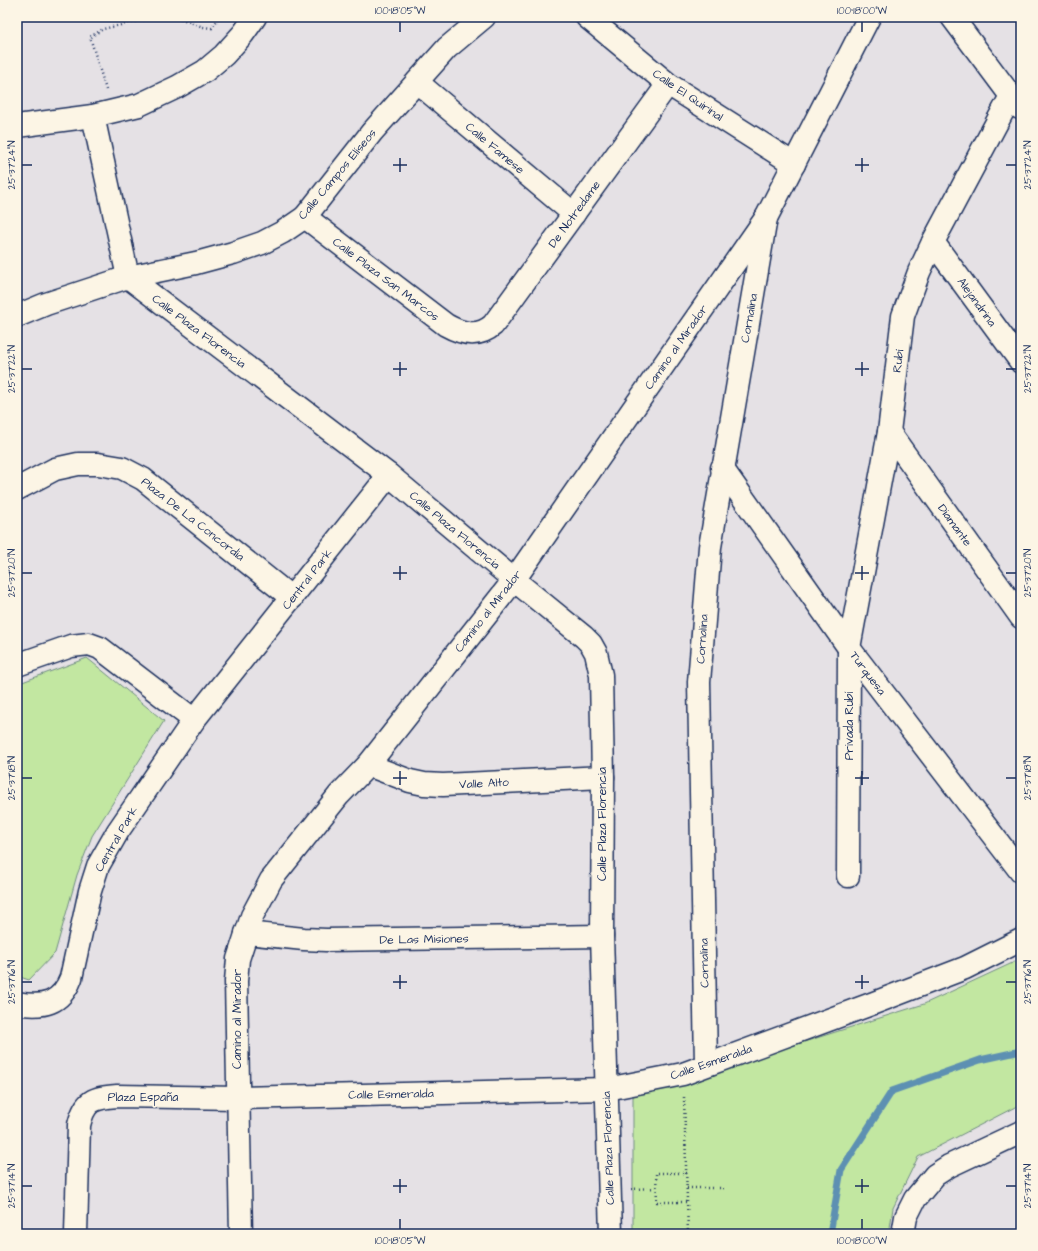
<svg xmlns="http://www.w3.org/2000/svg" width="1038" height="1251" font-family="'Architects Daughter',sans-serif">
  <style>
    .green { fill: #c2e7a1; stroke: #6e8b80 }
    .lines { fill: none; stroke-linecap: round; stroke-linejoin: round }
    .stream { stroke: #5d90b2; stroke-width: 7 }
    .minor-casing { stroke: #1b2f5e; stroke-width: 25 }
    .tertiary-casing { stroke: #1b2f5e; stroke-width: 25 }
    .path { stroke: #1b2f5e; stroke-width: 2.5; stroke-dasharray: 1 3; stroke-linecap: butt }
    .minor { stroke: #fcf5e5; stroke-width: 22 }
    .tertiary { stroke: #fcf5e5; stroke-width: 22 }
    .ticks { fill: none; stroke: #1b2f5e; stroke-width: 1.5 }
    .labels { text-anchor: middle; stroke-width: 3.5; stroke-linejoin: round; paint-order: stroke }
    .street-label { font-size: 12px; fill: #1b2f5e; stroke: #fcf5e5 }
    .neatline { fill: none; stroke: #1b2f5e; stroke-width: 1.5 }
    .ticks-label { font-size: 10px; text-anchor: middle; fill: #1b2f5e }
  </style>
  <rect width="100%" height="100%" fill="#e5e1e5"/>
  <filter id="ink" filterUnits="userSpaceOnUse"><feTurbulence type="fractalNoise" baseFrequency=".025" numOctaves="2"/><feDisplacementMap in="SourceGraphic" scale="8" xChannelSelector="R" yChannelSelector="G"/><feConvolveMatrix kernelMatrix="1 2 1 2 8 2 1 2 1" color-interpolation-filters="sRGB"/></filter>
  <g filter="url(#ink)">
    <g class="green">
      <path d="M 87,658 L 164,721 L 92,836 L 77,875 L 55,953 L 29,980 L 17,976 L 17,684 Z"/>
      <path d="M 1021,959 L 1021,1104 L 918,1157 L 893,1208 L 889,1234 L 633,1234 L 633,1094 L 709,1072 L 924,1004 Z"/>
    </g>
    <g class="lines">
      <path class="stream" d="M 830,1234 L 841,1170 L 892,1091 L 980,1060 L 1021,1051"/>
      <g class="minor-casing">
        <g id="minor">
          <path d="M 587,17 L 668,84 L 794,164"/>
          <path d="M 952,17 L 1020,108"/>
          <path d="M 417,82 L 574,214"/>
          <path d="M 93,116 L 128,277 L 389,475 L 514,580 L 584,637 L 591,644 L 596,653 L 601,675 L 603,777 L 602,936 L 611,1234"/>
          <path d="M 17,126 L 93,116 L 139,105 L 177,87 L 205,71 L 224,55 L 243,34 L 255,17"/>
          <path d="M 305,217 L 446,325 C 462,334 478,338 493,325 L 668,84"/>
          <path d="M 933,242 L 1021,362"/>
          <path d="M 17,316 L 46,304 L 128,277 L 196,263 L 233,253 L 262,243 L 283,232 L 305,217 L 372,132 L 447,48 L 484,17"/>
          <path d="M 889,432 L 1021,617"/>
          <path d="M 722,468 L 849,648 L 1021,872"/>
          <path d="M 17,489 L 55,469 L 78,464 L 98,464 L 122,468 L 143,479 L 292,598"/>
          <path d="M 17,665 L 71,646 L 89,644 L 100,648 L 194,720"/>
          <path d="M 368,765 L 410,781 L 424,784 L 443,785 L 603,777"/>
          <path d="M 848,876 L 849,648 L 889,432 L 903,316 L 919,272 L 933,242 L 1011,96"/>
          <path d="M 246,933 L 304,939 L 326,940 L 602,936"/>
          <path d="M 17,1003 C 43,1008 61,1004 71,978 L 90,891 L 98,866 L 118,831 L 194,720 L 389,475"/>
          <path d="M 706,1064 L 699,682 L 710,547 L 766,218"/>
          <path d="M 76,1234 L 79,1125 C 85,1100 93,1098 117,1096 L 237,1098 L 607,1089 L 683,1074 L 874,1003 L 965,968 L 1021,940"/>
          <path d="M 903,1234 L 906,1217 L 915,1199 L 935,1175 L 949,1166 L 1021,1132"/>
        </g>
      </g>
      <g class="tertiary-casing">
        <path id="tertiary" d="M 241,1234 L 236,981 L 238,959 L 252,916 L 271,880 L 339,795 L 368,765 L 514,580 L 766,218 L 869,17"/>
      </g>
      <g class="path">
        <path d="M 177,17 L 203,27 L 212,28 L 219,17"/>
        <path d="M 106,90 L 90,37 L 103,29 L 157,17"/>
        <path d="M 684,1097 L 688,1234"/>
        <path d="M 687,1173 L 656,1173 L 657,1202 L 687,1202"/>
        <path d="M 687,1188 L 724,1188"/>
        <path d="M 631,1189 L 656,1188"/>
      </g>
      <use href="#minor" class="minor"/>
      <use href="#tertiary" class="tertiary"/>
    </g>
  </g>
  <path class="ticks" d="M 400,22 L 400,32M 862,22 L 862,32M 400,158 L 400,172M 862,158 L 862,172M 22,165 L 32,165M 393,165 L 407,165M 855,165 L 869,165M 1006,165 L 1016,165M 400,362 L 400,376M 862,362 L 862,376M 22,369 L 32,369M 393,369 L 407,369M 855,369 L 869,369M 1006,369 L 1016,369M 400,566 L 400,580M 862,566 L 862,580M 22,573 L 32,573M 393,573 L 407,573M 855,573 L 869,573M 1006,573 L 1016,573M 400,771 L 400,785M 862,771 L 862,785M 22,778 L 32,778M 393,778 L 407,778M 855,778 L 869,778M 1006,778 L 1016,778M 400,975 L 400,989M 862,975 L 862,989M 22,982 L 32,982M 393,982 L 407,982M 855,982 L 869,982M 1006,982 L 1016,982M 400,1179 L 400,1193M 862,1179 L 862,1193M 22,1186 L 32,1186M 393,1186 L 407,1186M 855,1186 L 869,1186M 1006,1186 L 1016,1186M 400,1219 L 400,1229M 862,1219 L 862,1229"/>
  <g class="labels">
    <g class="street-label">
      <text transform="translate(688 95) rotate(34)" y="4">Calle El Quirinal</text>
      <text transform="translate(495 148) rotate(40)" y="4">Calle Famese</text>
      <text transform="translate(337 174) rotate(-50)" y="4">Calle Campos Elíseos</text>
      <text transform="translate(574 214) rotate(-54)" y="4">De Notredame</text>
      <text transform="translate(386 279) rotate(37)" y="4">Calle Plaza San Marcos</text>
      <text transform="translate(977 302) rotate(54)" y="4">Alejandrina</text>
      <text transform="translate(749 318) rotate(-80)" y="4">Cornalina</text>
      <text transform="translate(199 331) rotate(37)" y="4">Calle Plaza Florencia</text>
      <text transform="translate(676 347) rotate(-55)" y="4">Camino al Mirador</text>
      <text transform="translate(898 361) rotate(-83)" y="4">Rubí</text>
      <text transform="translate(193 519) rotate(38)" y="4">Plaza De La Concordia</text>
      <text transform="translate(955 525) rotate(54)" y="4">Diamante</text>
      <text transform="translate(455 530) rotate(40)" y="4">Calle Plaza Florencia</text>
      <text transform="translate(307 579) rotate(-52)" y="4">Central Park</text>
      <text transform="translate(488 611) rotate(-52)" y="4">Camino al Mirador</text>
      <text transform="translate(702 639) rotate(-86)" y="4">Cornalina</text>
      <text transform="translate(868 673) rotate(53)" y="4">Turquesa</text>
      <text transform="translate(849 726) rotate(-90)" y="4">Privada Rubí</text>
      <text transform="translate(484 783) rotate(-3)" y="4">Valle Alto</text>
      <text transform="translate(602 824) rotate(-90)" y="4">Calle Plaza Florencia</text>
      <text transform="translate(116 839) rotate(-60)" y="4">Central Park</text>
      <text transform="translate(424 939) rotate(-1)" y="4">De Las Misiones</text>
      <text transform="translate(704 963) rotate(-91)" y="4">Cornalina</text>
      <text transform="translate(237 1019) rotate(-90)" y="4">Camino al Mirador</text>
      <text transform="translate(711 1062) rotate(-19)" y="4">Calle Esmeralda</text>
      <text transform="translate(391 1094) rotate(-1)" y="4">Calle Esmeralda</text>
      <text x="143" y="1101">Plaza España</text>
      <text transform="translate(608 1148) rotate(-92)" y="4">Calle Plaza Florencia</text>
    </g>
  </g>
  <rect width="1038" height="1251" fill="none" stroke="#fcf5e5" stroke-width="44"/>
  <rect x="22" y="22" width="994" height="1207" class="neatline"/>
  <g class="ticks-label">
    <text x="400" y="14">100°18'05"W</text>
    <text x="862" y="14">100°18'00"W</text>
    <text transform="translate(11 165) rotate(-90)" y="4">25°37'24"N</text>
    <text transform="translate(1027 165) rotate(-90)" y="4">25°37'24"N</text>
    <text transform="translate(11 369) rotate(-90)" y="4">25°37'22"N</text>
    <text transform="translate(1027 369) rotate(-90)" y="4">25°37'22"N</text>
    <text transform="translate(11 573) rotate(-90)" y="4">25°37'20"N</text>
    <text transform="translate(1027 573) rotate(-90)" y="4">25°37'20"N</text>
    <text transform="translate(11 778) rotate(-90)" y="4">25°37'18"N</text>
    <text transform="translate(1027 778) rotate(-90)" y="4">25°37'18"N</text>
    <text transform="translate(11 982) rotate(-90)" y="4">25°37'16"N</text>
    <text transform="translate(1027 982) rotate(-90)" y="4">25°37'16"N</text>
    <text transform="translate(11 1186) rotate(-90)" y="4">25°37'14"N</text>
    <text transform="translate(1027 1186) rotate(-90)" y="4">25°37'14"N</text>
    <text x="400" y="1244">100°18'05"W</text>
    <text x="862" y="1244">100°18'00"W</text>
  </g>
</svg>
